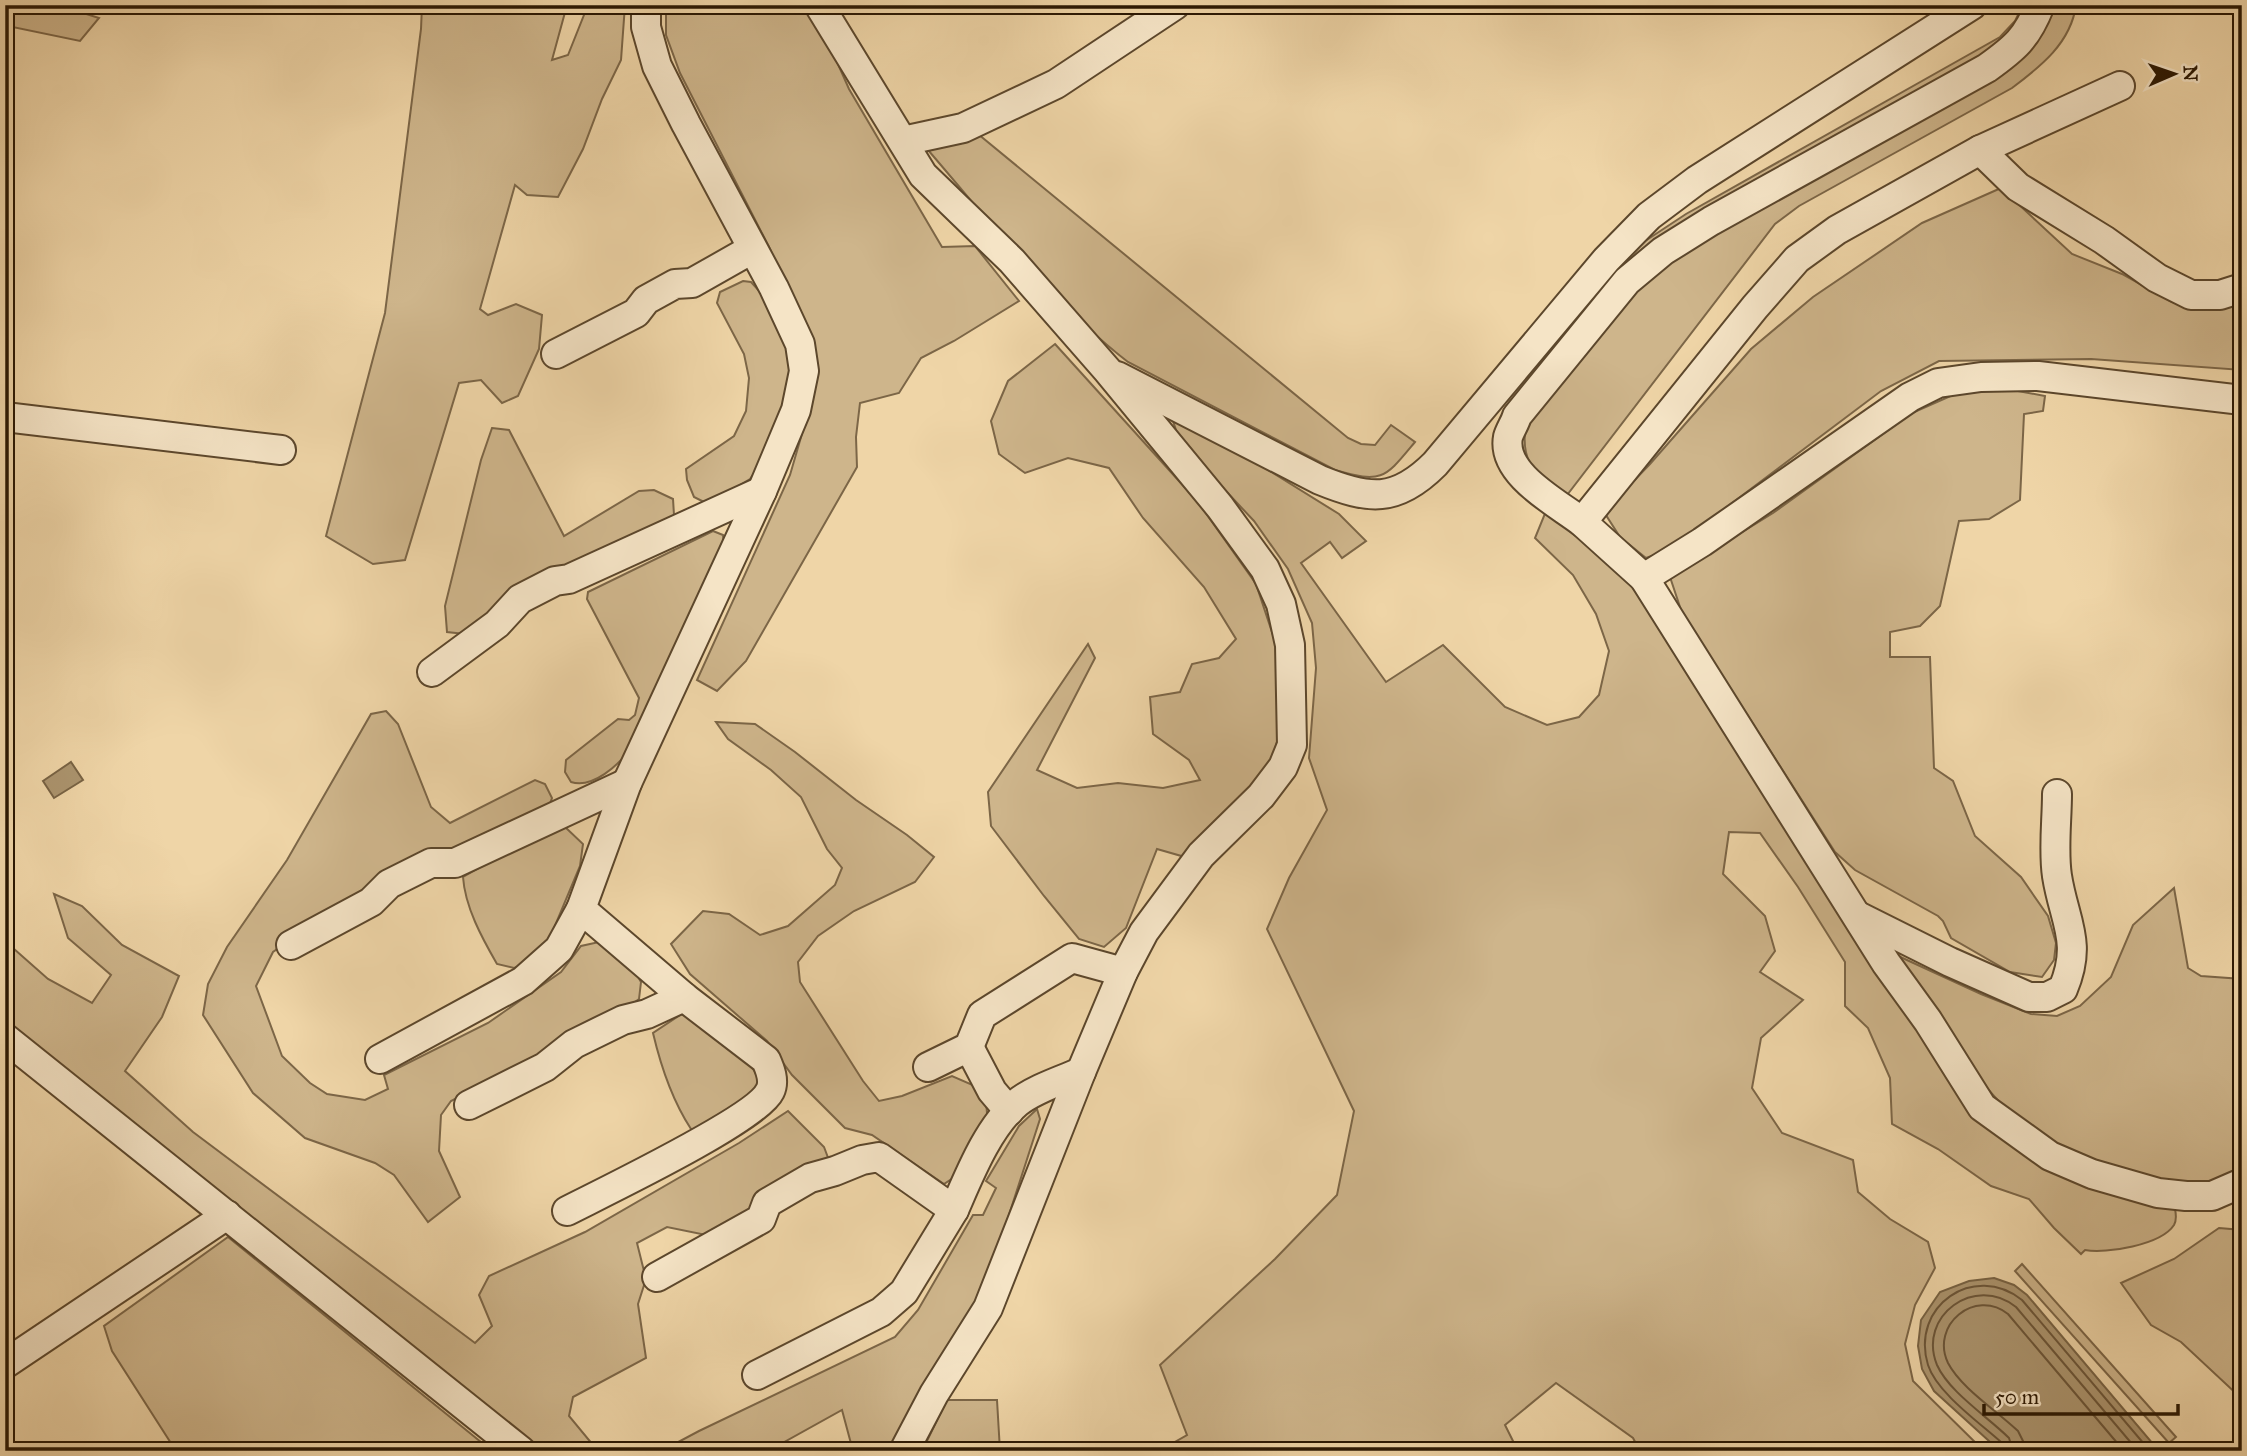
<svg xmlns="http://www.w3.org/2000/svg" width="2247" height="1456" font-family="'IM FELL Great Primer',serif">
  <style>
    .green { fill: #ceb58b; stroke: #7c6647; stroke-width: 2 }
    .water { fill: #ac956f; stroke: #786344; stroke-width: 2 }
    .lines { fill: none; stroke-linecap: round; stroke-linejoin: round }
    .shore { stroke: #6c5639; stroke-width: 2 }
    .minor-casing { stroke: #5c472c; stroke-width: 32 }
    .minor { stroke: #f5e4c6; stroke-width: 28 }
  </style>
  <rect width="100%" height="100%" fill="#efd5a7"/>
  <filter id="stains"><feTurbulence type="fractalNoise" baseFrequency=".00286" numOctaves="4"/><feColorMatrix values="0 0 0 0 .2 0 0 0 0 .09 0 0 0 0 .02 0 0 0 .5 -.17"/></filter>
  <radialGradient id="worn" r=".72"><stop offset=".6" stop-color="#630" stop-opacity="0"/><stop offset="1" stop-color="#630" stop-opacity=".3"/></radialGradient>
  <g class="green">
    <path d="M 5,5 L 58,5 L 99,18 L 80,41 L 8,26 L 5,28 Z"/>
    <path d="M 422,5 L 567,5 L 552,60 L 568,55 L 588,5 L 625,5 L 621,60 L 602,99 L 583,149 L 558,197 L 527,195 L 515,185 L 480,309 L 488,315 L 516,304 L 542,315 L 539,349 L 518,396 L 502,403 L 481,380 L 459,383 L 405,560 L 373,564 L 326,536 L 385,313 L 421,29 Z"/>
    <path d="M 666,5 L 803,5 L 830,46 L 849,89 L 942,247 L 975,246 L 1019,301 L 954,341 L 921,358 L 899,393 L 860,403 L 856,437 L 857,467 L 746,661 L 717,691 L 697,680 L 790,475 L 808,413 L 814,346 L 769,247 L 680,73 L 666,35 Z"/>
    <path d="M 2023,5 L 2033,5 L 2019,33 L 1626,274 L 1617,264 L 1630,251 L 1686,214 L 2000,37 L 2015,21 Z"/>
    <path d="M 2050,5 L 2076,5 C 2071,43 2040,67 2012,88 L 1799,206 L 1775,224 L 1564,499 C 1538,474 1519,465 1526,424 L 1649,273 L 1992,71 Z"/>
    <path d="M 978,134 L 1348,438 L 1361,444 L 1375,445 L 1391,425 L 1415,442 C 1385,478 1383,484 1335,470 L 1128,362 C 1052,303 991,223 928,150 Z"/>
    <path d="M 2001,188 L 2072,254 L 2122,274 L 2172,302 L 2206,307 L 2242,300 L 2242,370 L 2091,359 L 1939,361 L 1881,391 L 1715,516 L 1663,552 L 1646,558 L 1620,537 L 1604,512 L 1650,464 L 1751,349 L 1813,297 L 1922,223 Z"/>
    <path d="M 743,281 L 751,282 L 762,294 L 787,345 L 793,372 L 788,404 L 766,457 L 750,479 L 708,504 L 694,497 L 687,480 L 686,469 L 734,436 L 746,411 L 749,378 L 744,354 L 717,303 L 720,292 Z"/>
    <path d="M 1055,344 L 1198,502 L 1256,584 L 1279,653 L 1284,716 L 1270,767 L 1185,857 L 1157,849 L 1126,928 L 1104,947 L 1079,939 L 1044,896 L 991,826 L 988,792 L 1088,644 L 1095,658 L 1037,770 L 1077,788 L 1118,783 L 1163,788 L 1200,780 L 1189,760 L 1153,734 L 1150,697 L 1180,692 L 1192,664 L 1219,658 L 1236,639 L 1204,587 L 1143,518 L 1109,468 L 1068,458 L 1025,473 L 999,454 L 991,421 L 1008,381 Z"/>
    <path d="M 2007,389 L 2045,396 L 2043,411 L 2024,414 L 2020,500 L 1989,519 L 1959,521 L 1940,606 L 1920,626 L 1890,632 L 1890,657 L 1930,657 L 1934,768 L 1953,781 L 1975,836 L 2021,877 L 2048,916 L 2056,943 L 2054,960 L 2042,977 L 2010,972 L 1951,938 L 1943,921 L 1938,916 L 1855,870 L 1835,852 L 1682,613 L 1670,577 L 1773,513 L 1912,413 L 1955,394 Z"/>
    <path d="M 1172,418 L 1212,435 L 1339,514 L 1366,541 L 1342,558 L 1330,542 L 1301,563 L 1386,682 L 1443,645 L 1505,707 L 1547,725 L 1579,717 L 1599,695 L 1609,651 L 1596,614 L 1573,575 L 1535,538 L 1546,511 L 1629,578 L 1943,1069 L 1988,1124 L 2175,1209 C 2176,1214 2177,1220 2174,1225 C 2161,1245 2106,1254 2085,1250 L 2081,1254 L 2054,1228 L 2029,1199 L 1991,1186 L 1938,1149 L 1892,1124 L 1890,1078 L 1868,1028 L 1845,1006 L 1845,962 L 1798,887 L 1760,833 L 1729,832 L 1723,874 L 1765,916 L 1775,951 L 1760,972 L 1803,1000 L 1761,1038 L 1752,1088 L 1782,1133 L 1853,1160 L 1858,1192 L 1890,1219 L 1928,1242 L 1935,1268 L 1915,1305 L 1905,1344 L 1913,1381 L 1984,1451 L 1640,1451 L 1633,1438 L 1556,1383 L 1505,1425 L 1518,1451 L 1159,1451 L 1187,1435 L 1160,1365 L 1275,1259 L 1337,1195 L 1354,1111 L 1267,929 L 1289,878 L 1327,810 L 1309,758 L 1316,668 L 1312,623 L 1288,569 L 1254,521 L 1180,442 Z"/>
    <path d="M 492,428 L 509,430 L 564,536 L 639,491 L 654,490 L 673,499 L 674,515 L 664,525 L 465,634 L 447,632 L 445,606 L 481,460 Z"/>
    <path d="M 713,531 L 723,535 L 724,547 L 631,749 C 618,765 593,789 571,782 L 565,772 L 566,760 L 618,719 L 629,720 L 635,715 L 639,698 L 587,599 L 588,592 Z"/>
    <path d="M 386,711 L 398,724 L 431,807 L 450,823 L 535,780 L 545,784 L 552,798 L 547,812 L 381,877 L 273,952 L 256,986 L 282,1056 L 310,1083 L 327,1094 L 365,1100 L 388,1089 L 384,1075 L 488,1023 L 561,972 L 581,946 L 599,942 L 632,966 L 641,982 L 639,999 L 617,1015 L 451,1101 L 441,1115 L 439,1151 L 460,1197 L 428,1222 L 394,1175 L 375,1163 L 305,1138 L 253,1093 L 203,1015 L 208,984 L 227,947 L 287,860 L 371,714 Z"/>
    <path d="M 716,722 L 755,724 L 795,752 L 856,800 L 907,835 L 934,857 L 915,882 L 854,911 L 818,936 L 798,962 L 800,982 L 863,1081 L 879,1101 L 902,1096 L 952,1076 L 975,1086 L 986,1101 L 988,1125 L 962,1172 L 944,1184 L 872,1135 L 845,1128 L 792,1075 L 767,1041 L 690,974 L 671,944 L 703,911 L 729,914 L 760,935 L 788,926 L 835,885 L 842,868 L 827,849 L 801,797 L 771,770 L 728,739 Z"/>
    <path d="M 564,826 L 583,844 L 580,866 L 552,933 L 534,962 L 514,968 L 497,964 C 482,938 465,907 463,877 L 544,831 Z"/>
    <path d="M 2174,888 L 2188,968 L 2201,976 L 2242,979 L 2242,1169 C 2219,1188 2199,1183 2171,1182 C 2150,1181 2130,1172 2110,1166 C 2083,1157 2055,1147 2032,1131 C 1979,1094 1932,1009 1896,955 L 1981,994 L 2031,1014 L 2057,1016 L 2080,1006 L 2111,977 L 2133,925 Z"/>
    <path d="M 54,894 L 82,906 L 122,945 L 179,976 L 162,1017 L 125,1071 L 193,1132 L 475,1343 L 492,1326 L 479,1295 L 489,1276 L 585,1232 L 739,1143 L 788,1111 L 824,1147 L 830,1163 L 706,1235 L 667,1227 L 637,1243 L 646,1279 L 638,1304 L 646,1358 L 573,1397 L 569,1416 L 598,1451 L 538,1451 L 5,1029 L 5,941 L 48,979 L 92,1003 L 111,975 L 68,938 Z"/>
    <path d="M 689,1009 L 745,1057 L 759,1078 L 756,1096 L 704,1129 L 691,1129 C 672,1100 661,1067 653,1033 Z"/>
    <path d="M 1037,1109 L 1040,1119 L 986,1286 L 893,1451 L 853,1451 L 842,1410 L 768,1451 L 667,1451 L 665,1449 L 699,1431 L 895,1337 L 918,1310 L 973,1215 L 983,1215 L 996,1188 L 986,1181 L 1019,1126 Z"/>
    <path d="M 2219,1228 L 2242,1230 L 2242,1399 L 2181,1342 L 2151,1325 L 2121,1283 L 2174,1259 Z"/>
    <path d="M 228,1237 L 492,1451 L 176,1451 L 112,1351 L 104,1326 Z"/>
    <path d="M 2022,1264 L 2176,1437 L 2169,1443 L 2015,1271 Z"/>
    <path d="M 947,1400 L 997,1400 L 1000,1451 L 922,1451 Z"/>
  </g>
  <g class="water">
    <path d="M 71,762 L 83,780 L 54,798 L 43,781 Z"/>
    <path d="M 1994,1278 L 2014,1285 L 2027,1295 L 2159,1451 L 2000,1451 L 1934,1391 L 1922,1369 L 1918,1346 L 1921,1320 L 1940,1292 L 1969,1281 Z"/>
  </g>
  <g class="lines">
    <g class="shore">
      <path d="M 2004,1451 L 2002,1443 C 1980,1423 1937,1393 1928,1365 C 1910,1306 1974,1262 2022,1300 L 2150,1451"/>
      <path d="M 2013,1451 L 2009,1438 C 1988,1417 1949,1392 1937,1365 C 1917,1316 1975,1274 2016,1307 L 2138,1451"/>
      <path d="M 2024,1451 L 2023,1441 L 2018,1431 C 1997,1411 1961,1388 1948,1363 C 1930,1325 1975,1288 2008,1314 L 2124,1451"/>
    </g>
    <g class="minor-casing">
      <g id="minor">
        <path d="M 819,5 L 923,175 L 1012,261 L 1108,371 L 1220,507 L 1265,569 L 1281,604 L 1290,645 L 1292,745 L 1283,767 L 1261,796 L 1201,855 L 1144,932 L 1123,972 L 1081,1072 L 988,1308 L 934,1394 L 904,1451"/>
        <path d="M 2120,86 L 1980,150 L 1837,230 L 1797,259 L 1755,307 L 1582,522 L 1644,578 L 1886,963 L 1928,1021 L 1982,1107 L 2050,1156 L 2092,1174 L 2158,1193 L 2186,1196 L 2212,1196 L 2242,1183"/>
        <path d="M 903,141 L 963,128 L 1056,84 L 1175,5"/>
        <path d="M 1980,150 L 2018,187 L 2104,240 L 2157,278 L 2191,295 L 2220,295 L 2242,288"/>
        <path d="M 556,354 L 636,313 L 646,300 L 675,284 L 692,283 L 752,249"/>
        <path d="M 1117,376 L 1320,480 C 1369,500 1396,503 1435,464 L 1606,260 L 1649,216 L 1697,180 L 1972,5"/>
        <path d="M 5,417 L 281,450"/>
        <path d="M 1582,522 C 1556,502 1501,474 1508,437 C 1510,430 1515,423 1517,416 L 1627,281 L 1663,251 L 1711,221 L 1987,68 C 2015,48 2027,38 2040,5"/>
        <path d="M 1644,578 L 1702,542 L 1910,397 L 1938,383 L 1981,377 L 2038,376 L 2242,400"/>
        <path d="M 432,672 L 497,624 L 520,599 L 555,581 L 569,579 L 762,491"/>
        <path d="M 1858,916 L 1950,962 L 2029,997 L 2047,997 L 2063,989 C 2083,942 2064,921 2057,876 C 2053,850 2057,820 2057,794"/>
        <path d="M 291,945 L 371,902 L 389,884 L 431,863 L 455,863 L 627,783"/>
        <path d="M 5,1038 L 521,1451"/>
        <path d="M 969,1047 L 992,1091 L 1009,1111"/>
        <path d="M 380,1059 L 523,981 L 559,949 L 581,909"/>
        <path d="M 928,1067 L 969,1047 L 982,1015 L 1072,958 L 1123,972"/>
        <path d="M 469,1105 L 545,1067 L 574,1044 L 623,1020 L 647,1014 L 684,997"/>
        <path d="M 567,1211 C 602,1193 757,1119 770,1091 C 775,1081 770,1069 766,1060 L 684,997 L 581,909 L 627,783 L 762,491 L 796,410 L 804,371 L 800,344 L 774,288 L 686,124 L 657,66 L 646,27 L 646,5"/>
        <path d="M 657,1277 L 761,1219 L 767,1203 L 810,1178 L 835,1171 L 862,1160 L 879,1157 L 954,1210 C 969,1176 988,1127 1017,1103 C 1032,1090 1062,1080 1081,1072"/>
        <path d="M 5,1364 L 227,1215"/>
        <path d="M 757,1375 L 881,1312 L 904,1292 L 954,1210"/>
      </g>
    </g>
    <use href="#minor" class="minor"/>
  </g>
  <rect width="2247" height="1456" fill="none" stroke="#efd5a7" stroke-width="28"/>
  <rect x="7" y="7" width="2233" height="1442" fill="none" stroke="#2b1803" stroke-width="3.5"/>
  <rect x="14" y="14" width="2219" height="1428" fill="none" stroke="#2b1803" stroke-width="2"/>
  <g transform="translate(2174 74) rotate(88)" stroke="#f5e4c6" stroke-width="5" paint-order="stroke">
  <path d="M0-5L12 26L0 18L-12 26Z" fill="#2b1803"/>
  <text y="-10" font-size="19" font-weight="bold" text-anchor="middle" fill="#2b1803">N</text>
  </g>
  <path d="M1984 1404v10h194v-10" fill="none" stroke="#2b1803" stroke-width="3.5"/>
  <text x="1995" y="1404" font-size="21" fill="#2b1803" stroke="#f5e4c6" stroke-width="5" paint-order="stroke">50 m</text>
  <rect width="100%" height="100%" filter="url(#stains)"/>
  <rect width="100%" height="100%" fill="url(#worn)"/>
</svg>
